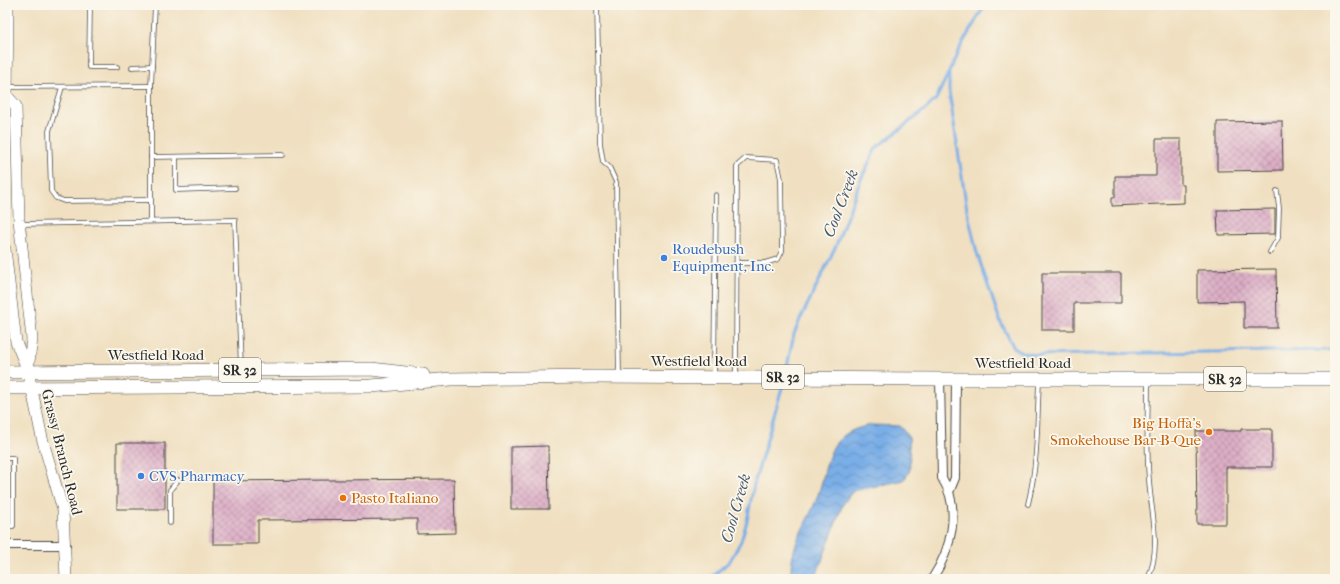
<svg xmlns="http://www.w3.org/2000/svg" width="1340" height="584" font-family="'IM FELL French Canon',serif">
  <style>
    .water { fill: url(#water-waves); stroke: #526c89 }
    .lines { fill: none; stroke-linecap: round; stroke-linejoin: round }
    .stream { stroke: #7aaee7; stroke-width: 3 }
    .building { fill: url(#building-cross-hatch) }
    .service-casing { stroke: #494642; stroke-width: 5.5 }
    .minor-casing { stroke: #494642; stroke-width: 10 }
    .tertiary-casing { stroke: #494642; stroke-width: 12 }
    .primary-casing { stroke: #494642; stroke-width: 14 }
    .service { stroke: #fff; stroke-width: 4 }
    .minor { stroke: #fff; stroke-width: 8 }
    .tertiary { stroke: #fff; stroke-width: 11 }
    .primary { stroke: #fff; stroke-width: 13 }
    .shop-dot { fill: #3f7fe0; stroke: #fbf7ec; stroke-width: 1.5 }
    .food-dot { fill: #e8710a; stroke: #fbf7ec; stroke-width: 1.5 }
    .labels { text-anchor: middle; stroke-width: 3.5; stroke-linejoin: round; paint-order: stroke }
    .shield { fill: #fbf7ec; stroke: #696865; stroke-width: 1 }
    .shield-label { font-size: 14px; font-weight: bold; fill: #2b2b2b }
    .shop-label { font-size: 15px; fill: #366cbe; stroke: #fbf7ec; text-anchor: start }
    .street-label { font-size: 15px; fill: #2b2b2b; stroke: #fbf7ec }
    .food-label { font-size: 15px; fill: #c56008; stroke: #fbf7ec; text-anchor: end }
    .water-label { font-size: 16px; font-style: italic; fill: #47596d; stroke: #fbf7ec }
  </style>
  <defs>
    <pattern id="water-waves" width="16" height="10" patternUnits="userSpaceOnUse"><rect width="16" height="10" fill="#7aaee7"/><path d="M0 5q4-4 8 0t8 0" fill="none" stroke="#648ebb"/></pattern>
    <pattern id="building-cross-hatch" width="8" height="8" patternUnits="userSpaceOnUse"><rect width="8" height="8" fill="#ddafc7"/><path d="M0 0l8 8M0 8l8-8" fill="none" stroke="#b38fa2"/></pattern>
  </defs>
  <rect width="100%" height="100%" fill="#fbf7ec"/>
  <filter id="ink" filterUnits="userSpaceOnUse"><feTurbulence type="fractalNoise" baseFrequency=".025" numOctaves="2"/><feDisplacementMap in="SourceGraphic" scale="8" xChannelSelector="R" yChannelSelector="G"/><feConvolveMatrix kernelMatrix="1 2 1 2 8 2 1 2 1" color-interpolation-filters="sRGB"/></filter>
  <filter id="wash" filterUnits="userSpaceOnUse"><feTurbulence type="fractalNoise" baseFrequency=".012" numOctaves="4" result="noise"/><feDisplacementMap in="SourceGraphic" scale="16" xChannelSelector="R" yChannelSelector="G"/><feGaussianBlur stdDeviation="0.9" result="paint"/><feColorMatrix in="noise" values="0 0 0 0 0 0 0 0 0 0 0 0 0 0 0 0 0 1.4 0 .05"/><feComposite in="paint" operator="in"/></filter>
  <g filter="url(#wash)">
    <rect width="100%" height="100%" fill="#f0e0c1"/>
    <path class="water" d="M 871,425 L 900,426 L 909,438 L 910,470 L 904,480 L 853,491 L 843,504 L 815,579 L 791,579 C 789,543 807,526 818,495 C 823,481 827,454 836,443 C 846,431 857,428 871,425 Z"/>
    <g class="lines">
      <g class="stream">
        <path d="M 985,5 L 958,51 L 949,71 L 949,91 L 967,210 L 977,253 L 1000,321 L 1014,348 L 1021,352 L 1034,355 L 1335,350"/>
        <path d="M 787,367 L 794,334 L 800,320 L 836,246 L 861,179 L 876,148 L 927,108 L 936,99 L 948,74"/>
        <path d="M 709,579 L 730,561 L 741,541 L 747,521 L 754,484 L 782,388"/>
      </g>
    </g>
    <g id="blocks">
      <g class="building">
        <path d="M 1282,121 L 1283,170 L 1217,171 L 1217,122 Z"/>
        <path d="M 1156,139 L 1181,139 L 1181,185 L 1184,185 L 1184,203 L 1112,206 L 1112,197 L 1115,197 L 1115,176 L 1156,176 Z"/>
        <path d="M 1275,209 L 1275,234 L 1218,235 L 1217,210 Z"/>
        <path d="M 1276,269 L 1277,328 L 1244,328 L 1244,301 L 1197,302 L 1197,270 Z"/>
        <path d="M 1042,273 L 1121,273 L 1121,303 L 1074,303 L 1074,330 L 1042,330 Z"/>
        <path d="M 1241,429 L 1272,429 L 1272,467 L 1226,467 L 1226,524 L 1197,524 L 1196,431 L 1241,431 Z"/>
        <rect x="117" y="443" width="48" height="66"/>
        <path d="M 548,446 L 549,509 L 511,509 L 511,447 Z"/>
        <path d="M 454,479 L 455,533 L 417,534 L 417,519 L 258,520 L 258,544 L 213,544 L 213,481 Z"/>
      </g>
    </g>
  </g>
  <g filter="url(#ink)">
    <use href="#blocks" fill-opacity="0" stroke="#494642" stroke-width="1"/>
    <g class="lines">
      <g class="service-casing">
        <g id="service">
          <path d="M 90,5 L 89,67 L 117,67"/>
          <path d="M 597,5 L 600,143 L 603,162 L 609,167 L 616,182 L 619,376"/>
          <path d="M 132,67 L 152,66"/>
          <path d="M 8,87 L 151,86"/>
          <path d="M 62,87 L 49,131 L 51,191 L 56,198 L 64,201 L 150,200"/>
          <path d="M 151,157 L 283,155"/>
          <path d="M 176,157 L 176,190 L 235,188"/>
          <path d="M 151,221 L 151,86 L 155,5"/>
          <path d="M 21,224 L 235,220 L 241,368"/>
          <path d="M 1270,252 L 1278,238 L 1279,208 L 1277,191"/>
          <path d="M 714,376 L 716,195"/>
          <path d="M 736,377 L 737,166 L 746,158 L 777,160 L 781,179 L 782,251 L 778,259 L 765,263 L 736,263"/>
          <path d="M 5,458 L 13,458 L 13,526 L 5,526"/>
          <path d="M 1028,504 C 1038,464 1037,423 1039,382"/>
          <path d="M 170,523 L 170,490 L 178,480"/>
          <path d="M 1148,579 C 1162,545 1151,514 1149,480 C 1146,447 1148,414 1148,382"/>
        </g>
      </g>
      <g class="minor-casing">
        <g id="minor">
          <path d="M 950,490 L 955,478 L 956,379"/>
          <path d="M 5,545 L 66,545"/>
          <path d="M 932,579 C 951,550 962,509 942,478 L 940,379"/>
        </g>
      </g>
      <g class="tertiary-casing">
        <g id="tertiary">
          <path d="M 7,96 L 16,106 L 19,220 L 32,339 L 28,369"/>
          <path d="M 5,98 L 7,96 L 8,5"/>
          <path d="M 5,249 L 16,342 L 28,371 L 42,438 L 63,510 L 66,579"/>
        </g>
      </g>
      <g class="primary-casing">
        <g id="primary">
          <path d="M 5,372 L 371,369 L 423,375"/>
          <path d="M 5,388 L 371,386 L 451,379 L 593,377 L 940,379 L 1335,379"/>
        </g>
      </g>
      <use href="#service" class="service"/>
      <use href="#minor" class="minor"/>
      <use href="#tertiary" class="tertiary"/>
      <use href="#primary" class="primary"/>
    </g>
  </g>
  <g class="shop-dot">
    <circle cx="664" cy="258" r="4"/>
    <circle cx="141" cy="476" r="4"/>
  </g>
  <g class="food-dot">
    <circle cx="1209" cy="432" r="4"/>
    <circle cx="343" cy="498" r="4"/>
  </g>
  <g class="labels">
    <g class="shield">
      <rect x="219" y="358" width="42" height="24" rx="3"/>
      <rect x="762" y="365" width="42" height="24" rx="3"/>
      <rect x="1204" y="367" width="42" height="24" rx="3"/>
    </g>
    <g class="shield-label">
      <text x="240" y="375">SR 32</text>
      <text x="783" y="382">SR 32</text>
      <text x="1225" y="384">SR 32</text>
    </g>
    <g class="shop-label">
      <text x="672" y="254">Roudebush<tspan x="672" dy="17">Equipment, Inc.</tspan></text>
      <text x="149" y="481">CVS Pharmacy</text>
    </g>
    <g class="street-label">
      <text x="156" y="360">Westfield Road</text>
      <text x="699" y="366">Westfield Road</text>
      <text x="1023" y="368">Westfield Road</text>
      <text transform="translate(62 452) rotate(76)" y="5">Grassy Branch Road</text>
    </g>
    <g class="food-label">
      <text x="1201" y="428">Big Hoffa's<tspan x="1201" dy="17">Smokehouse Bar-B-Que</tspan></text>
      <text x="351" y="503" text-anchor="start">Pasto Italiano</text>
    </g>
    <g class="water-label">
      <text transform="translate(840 203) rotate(-69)" y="6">Cool Creek</text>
      <text transform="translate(735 508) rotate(-74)" y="6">Cool Creek</text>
    </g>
  </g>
  <rect width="1340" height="584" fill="none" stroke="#fbf7ec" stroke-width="20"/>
</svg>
